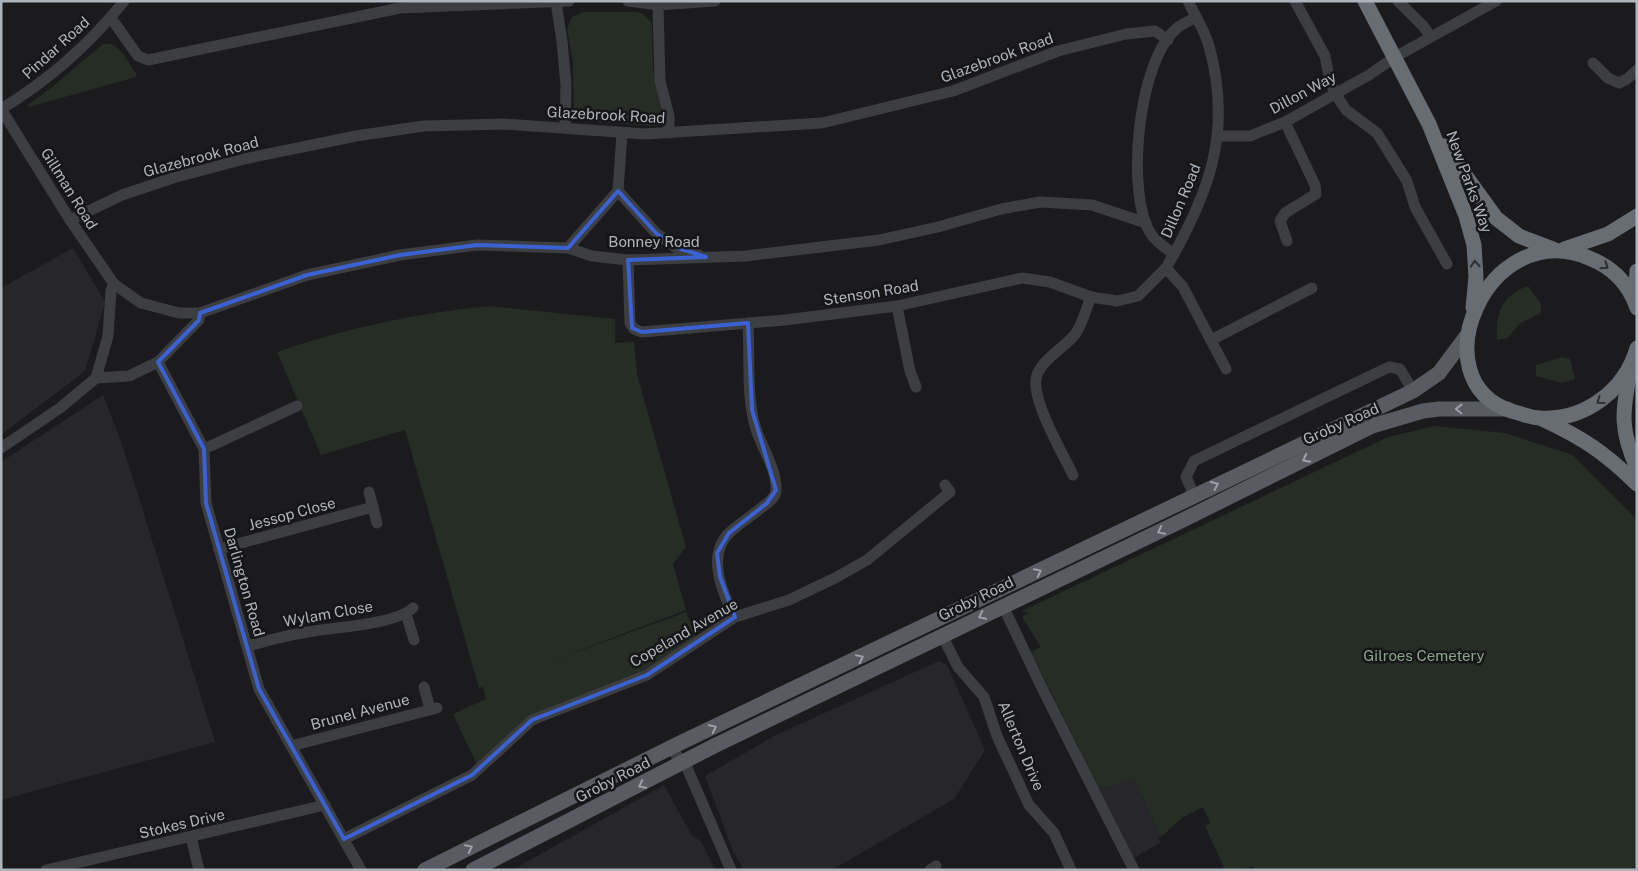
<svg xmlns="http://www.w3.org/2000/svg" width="1638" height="871" font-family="'Public Sans',sans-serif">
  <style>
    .built { fill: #27272a }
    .green { fill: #252d25 }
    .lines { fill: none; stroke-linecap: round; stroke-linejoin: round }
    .minor { stroke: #3c3e42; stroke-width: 11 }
    .major { stroke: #585b61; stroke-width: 15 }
    .highway { stroke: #686d73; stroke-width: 15 }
    .oneway { stroke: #2a2c2f }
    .oneway2 { stroke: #9da2aa }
    .marked { fill: none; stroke: #3a62d2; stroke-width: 4; stroke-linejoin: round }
    .labels { text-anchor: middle; stroke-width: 5; stroke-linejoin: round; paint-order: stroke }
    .street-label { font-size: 15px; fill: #aeb4bc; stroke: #161618 }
    .park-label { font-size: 15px; fill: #89a587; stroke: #161618 }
  </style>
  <rect width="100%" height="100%" fill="#1b1b1d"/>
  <g class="built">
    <path d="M 73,248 L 105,302 L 85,371 L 1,435 L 1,288 Z"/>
    <path d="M 103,395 L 122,444 L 215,742 L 1,800 L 1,462 Z"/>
    <path d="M 939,661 L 947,665 L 985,750 L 954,799 L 832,870 L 744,870 L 733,851 L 705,776 L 776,735 Z"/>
    <path d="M 1134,779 L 1161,837 L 1158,838 L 1161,842 L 1134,858 L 1099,789 Z"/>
    <path d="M 664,785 L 692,836 L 701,841 L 715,870 L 512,870 Z"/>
  </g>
  <g class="green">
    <path d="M 584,12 L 636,12 L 642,13 L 652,23 L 653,70 L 662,112 L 656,126 L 578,121 L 574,117 L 573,62 L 567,29 L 572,17 Z"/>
    <path d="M 103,44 C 120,41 128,62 136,74 L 136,77 L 29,107 L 28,105 L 51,88 Z"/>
    <path d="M 1528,286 L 1541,304 L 1541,313 L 1519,324 L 1508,338 L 1497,340 C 1496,313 1501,296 1528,286 Z"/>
    <path d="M 489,306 L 615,319 L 615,343 L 634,342 L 637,375 L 686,547 L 673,564 L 686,610 L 549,662 L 686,612 L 696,638 L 658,669 L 534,719 L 479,769 L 453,714 L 486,699 L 483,687 L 479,688 L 405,430 L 321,455 L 277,352 C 345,328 418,313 489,306 Z"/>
    <path d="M 1562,357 L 1570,359 L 1575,379 L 1562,383 L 1536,376 L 1536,365 Z"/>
    <path d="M 1435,426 L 1505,433 L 1573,455 L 1637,520 L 1637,870 L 1254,870 L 1252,866 L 1242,870 L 1225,870 L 1205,826 L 1210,823 L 1203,807 L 1183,817 L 1161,837 L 1134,779 L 1099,789 L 1031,652 L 1041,647 L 1022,617 L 1029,613 L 1022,611 L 1388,437 Z"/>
  </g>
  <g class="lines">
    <g class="minor">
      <path d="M 124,1 C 89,45 49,80 1,109 L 70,220 L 114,284 L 141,303 L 179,313 L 200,313 L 307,275 L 400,255 L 477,245 L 568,248 L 592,256 L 628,260 L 746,256 L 879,240 L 938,227 L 1001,209 L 1040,202 L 1092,205 L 1146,223"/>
      <path d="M 628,1 L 658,5 L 715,1"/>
      <path d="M 1188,1 C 1195,16 1205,31 1209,46 C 1233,132 1209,194 1166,268 L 1183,287 L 1226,369"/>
      <path d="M 1295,1 L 1325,56 L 1330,82 L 1335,93 L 1346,110 L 1377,133 L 1407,181 L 1415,207 L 1447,264"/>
      <path d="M 1398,1 L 1423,26 L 1431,37"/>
      <path d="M 556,2 L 562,41 L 566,85 L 565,128"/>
      <path d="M 658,5 L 660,81 L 669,116 L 669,133"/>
      <path d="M 111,18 L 138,56 L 148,60 L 400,8 L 569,1"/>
      <path d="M 1593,63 L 1608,78 L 1619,83 L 1627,79 L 1637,70"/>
      <path d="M 1285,122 L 1315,185 L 1316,194 L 1285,213 L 1280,221 L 1287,241"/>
      <path d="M 622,133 L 618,191 L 656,233 L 675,247 L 699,255"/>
      <path d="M 1219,136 L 1250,136 L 1285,122 L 1369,75 L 1395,57 L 1496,1"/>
      <path d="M 70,220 L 122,195 L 173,178 L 244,159 L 356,136 L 424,126 L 504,124 L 645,134 L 822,123 L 953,91 L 1058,51 L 1126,34 L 1155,31 L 1168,40"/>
      <path d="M 568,248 L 618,191"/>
      <path d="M 1174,254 C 1167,249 1156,242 1151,234 C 1125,193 1138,62 1176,29 C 1181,24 1190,21 1196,17"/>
      <path d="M 628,260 L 630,323 L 634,329 L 642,332 L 785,320 L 897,306 L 1022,278 L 1050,282 L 1091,297 L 1117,301 L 1138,296 L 1166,268"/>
      <path d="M 897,306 L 910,371 L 916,387"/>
      <path d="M 1211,340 L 1312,288"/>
      <path d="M 158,362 L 204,449 L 206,503 L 259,689 L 361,870"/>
      <path d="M 96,378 L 108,336 L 111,290 L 114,284"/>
      <path d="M 1,448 L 60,408 L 96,378 L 129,376 L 158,362 L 199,320 L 200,313"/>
      <path d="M 204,449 L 297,406"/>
      <path d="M 1073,475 C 1063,454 1029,397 1037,375 C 1043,358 1066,347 1076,333 C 1083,322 1086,309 1091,297"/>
      <path d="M 369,492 L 377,523"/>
      <path d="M 1194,495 L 1186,477 L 1194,461 L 1389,367 L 1400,369 L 1413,391"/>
      <path d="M 219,549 L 373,507"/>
      <path d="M 1003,606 L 1043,690 L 1134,870"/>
      <path d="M 406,614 L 414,640"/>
      <path d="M 735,617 C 722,593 706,556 729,533 C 740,523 754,514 765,505 C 770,501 776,497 776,490 C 777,470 762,448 756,429 C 746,398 750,356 748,323"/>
      <path d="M 942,635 L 958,667 L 984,697 L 997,736 L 1029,805 L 1054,833 L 1071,870"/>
      <path d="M 247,646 C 267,641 287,635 308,632 C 334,627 394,625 413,608"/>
      <path d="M 424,687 L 430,709"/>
      <path d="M 291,746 L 437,708"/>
      <path d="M 669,748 L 685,763 L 731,870"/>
      <path d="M 191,837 L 199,870"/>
      <path d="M 344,839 L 472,775 L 532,720 L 647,675 L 735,617 L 789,600 L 835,578 L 867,560 L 950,492 L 945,485"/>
      <path d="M 46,870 L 325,805"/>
      <path d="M 930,870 L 936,866"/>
    </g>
    <g class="major">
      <path d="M 425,870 L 678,744 L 1413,391 L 1439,373 L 1468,334"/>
      <path d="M 473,870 L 716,745 L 1183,520 L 1372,426 L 1423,411 L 1439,409 L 1508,409"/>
    </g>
    <g class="highway">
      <path d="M 1365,1 L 1429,124 L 1466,216 L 1474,245 L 1476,277 L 1473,308"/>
      <path d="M 1444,146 L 1496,218 L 1519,236 L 1553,249"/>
      <path d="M 1564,249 L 1608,234 L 1637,216"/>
      <path d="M 1635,299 L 1637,271"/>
      <path d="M 1637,308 C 1629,284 1612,267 1589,258 C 1488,215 1417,380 1511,411 C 1520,413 1531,418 1540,418 C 1585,421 1625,390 1637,348"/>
      <path d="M 1630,372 C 1622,412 1620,430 1637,468"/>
      <path d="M 1542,419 C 1583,438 1604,452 1637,484"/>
    </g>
  </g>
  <defs><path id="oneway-chevron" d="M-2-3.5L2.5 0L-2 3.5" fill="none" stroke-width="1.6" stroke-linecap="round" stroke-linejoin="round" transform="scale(1.25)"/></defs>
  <g class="oneway">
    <use href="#oneway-chevron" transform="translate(1475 264) rotate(-94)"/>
    <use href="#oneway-chevron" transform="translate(1605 266) rotate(34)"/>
    <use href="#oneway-chevron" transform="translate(1600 401) rotate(144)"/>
  </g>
  <g class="oneway2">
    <use href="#oneway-chevron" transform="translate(1459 409) rotate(-179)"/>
    <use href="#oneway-chevron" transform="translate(1306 459) rotate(153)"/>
    <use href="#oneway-chevron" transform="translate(1215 485) rotate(-25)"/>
    <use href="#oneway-chevron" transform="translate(1161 531) rotate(154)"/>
    <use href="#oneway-chevron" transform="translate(1038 572) rotate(-26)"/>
    <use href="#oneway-chevron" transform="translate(982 616) rotate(154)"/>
    <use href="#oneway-chevron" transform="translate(860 658) rotate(-26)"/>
    <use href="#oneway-chevron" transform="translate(713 728) rotate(-26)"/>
    <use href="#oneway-chevron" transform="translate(642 785) rotate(153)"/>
    <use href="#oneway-chevron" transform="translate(469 848) rotate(-26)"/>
  </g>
  <path class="marked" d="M 618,191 L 656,233 L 675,247 L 706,257 L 628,260 L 632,328 L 642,332 L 748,323 L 752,410 L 776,490 L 767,503 L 729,533 L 717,553 L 720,577 L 735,617 L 647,675 L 532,720 L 472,775 L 344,839 L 259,689 L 206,503 L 204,449 L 158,362 L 199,320 L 200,313 L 307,275 L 400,255 L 477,245 L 568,248 Z"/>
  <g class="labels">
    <g class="street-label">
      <text transform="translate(56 48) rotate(-42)" y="5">Pindar Road</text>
      <text transform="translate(997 58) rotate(-20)" y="5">Glazebrook Road</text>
      <text transform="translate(1303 93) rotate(-28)" y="5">Dillon Way</text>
      <text transform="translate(606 115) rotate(3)" y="5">Glazebrook Road</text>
      <text transform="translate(201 157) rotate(-15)" y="5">Glazebrook Road</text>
      <text transform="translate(1469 182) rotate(70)" y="5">New Parks Way</text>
      <text transform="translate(69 189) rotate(58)" y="5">Gillman Road</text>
      <text transform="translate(1181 201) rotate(-67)" y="5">Dillon Road</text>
      <text x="654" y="247">Bonney Road</text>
      <text transform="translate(871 293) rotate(-9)" y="5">Stenson Road</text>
      <text transform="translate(1341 424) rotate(-24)" y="5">Groby Road</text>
      <text transform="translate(292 514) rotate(-15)" y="5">Jessop Close</text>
      <text transform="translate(244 582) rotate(74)" y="5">Darlington Road</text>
      <text transform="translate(976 599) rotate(-26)" y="5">Groby Road</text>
      <text transform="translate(328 614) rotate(-10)" y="5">Wylam Close</text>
      <text transform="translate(684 633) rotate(-30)" y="5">Copeland Avenue</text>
      <text transform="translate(360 712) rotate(-15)" y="5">Brunel Avenue</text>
      <text transform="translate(1021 746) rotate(67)" y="5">Allerton Drive</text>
      <text transform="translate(613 780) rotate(-27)" y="5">Groby Road</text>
      <text transform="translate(182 824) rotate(-13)" y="5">Stokes Drive</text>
    </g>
    <g class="park-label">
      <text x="1424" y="661">Gilroes Cemetery</text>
    </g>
  </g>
  <rect width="1638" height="871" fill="none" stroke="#aeb4bc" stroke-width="5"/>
</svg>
